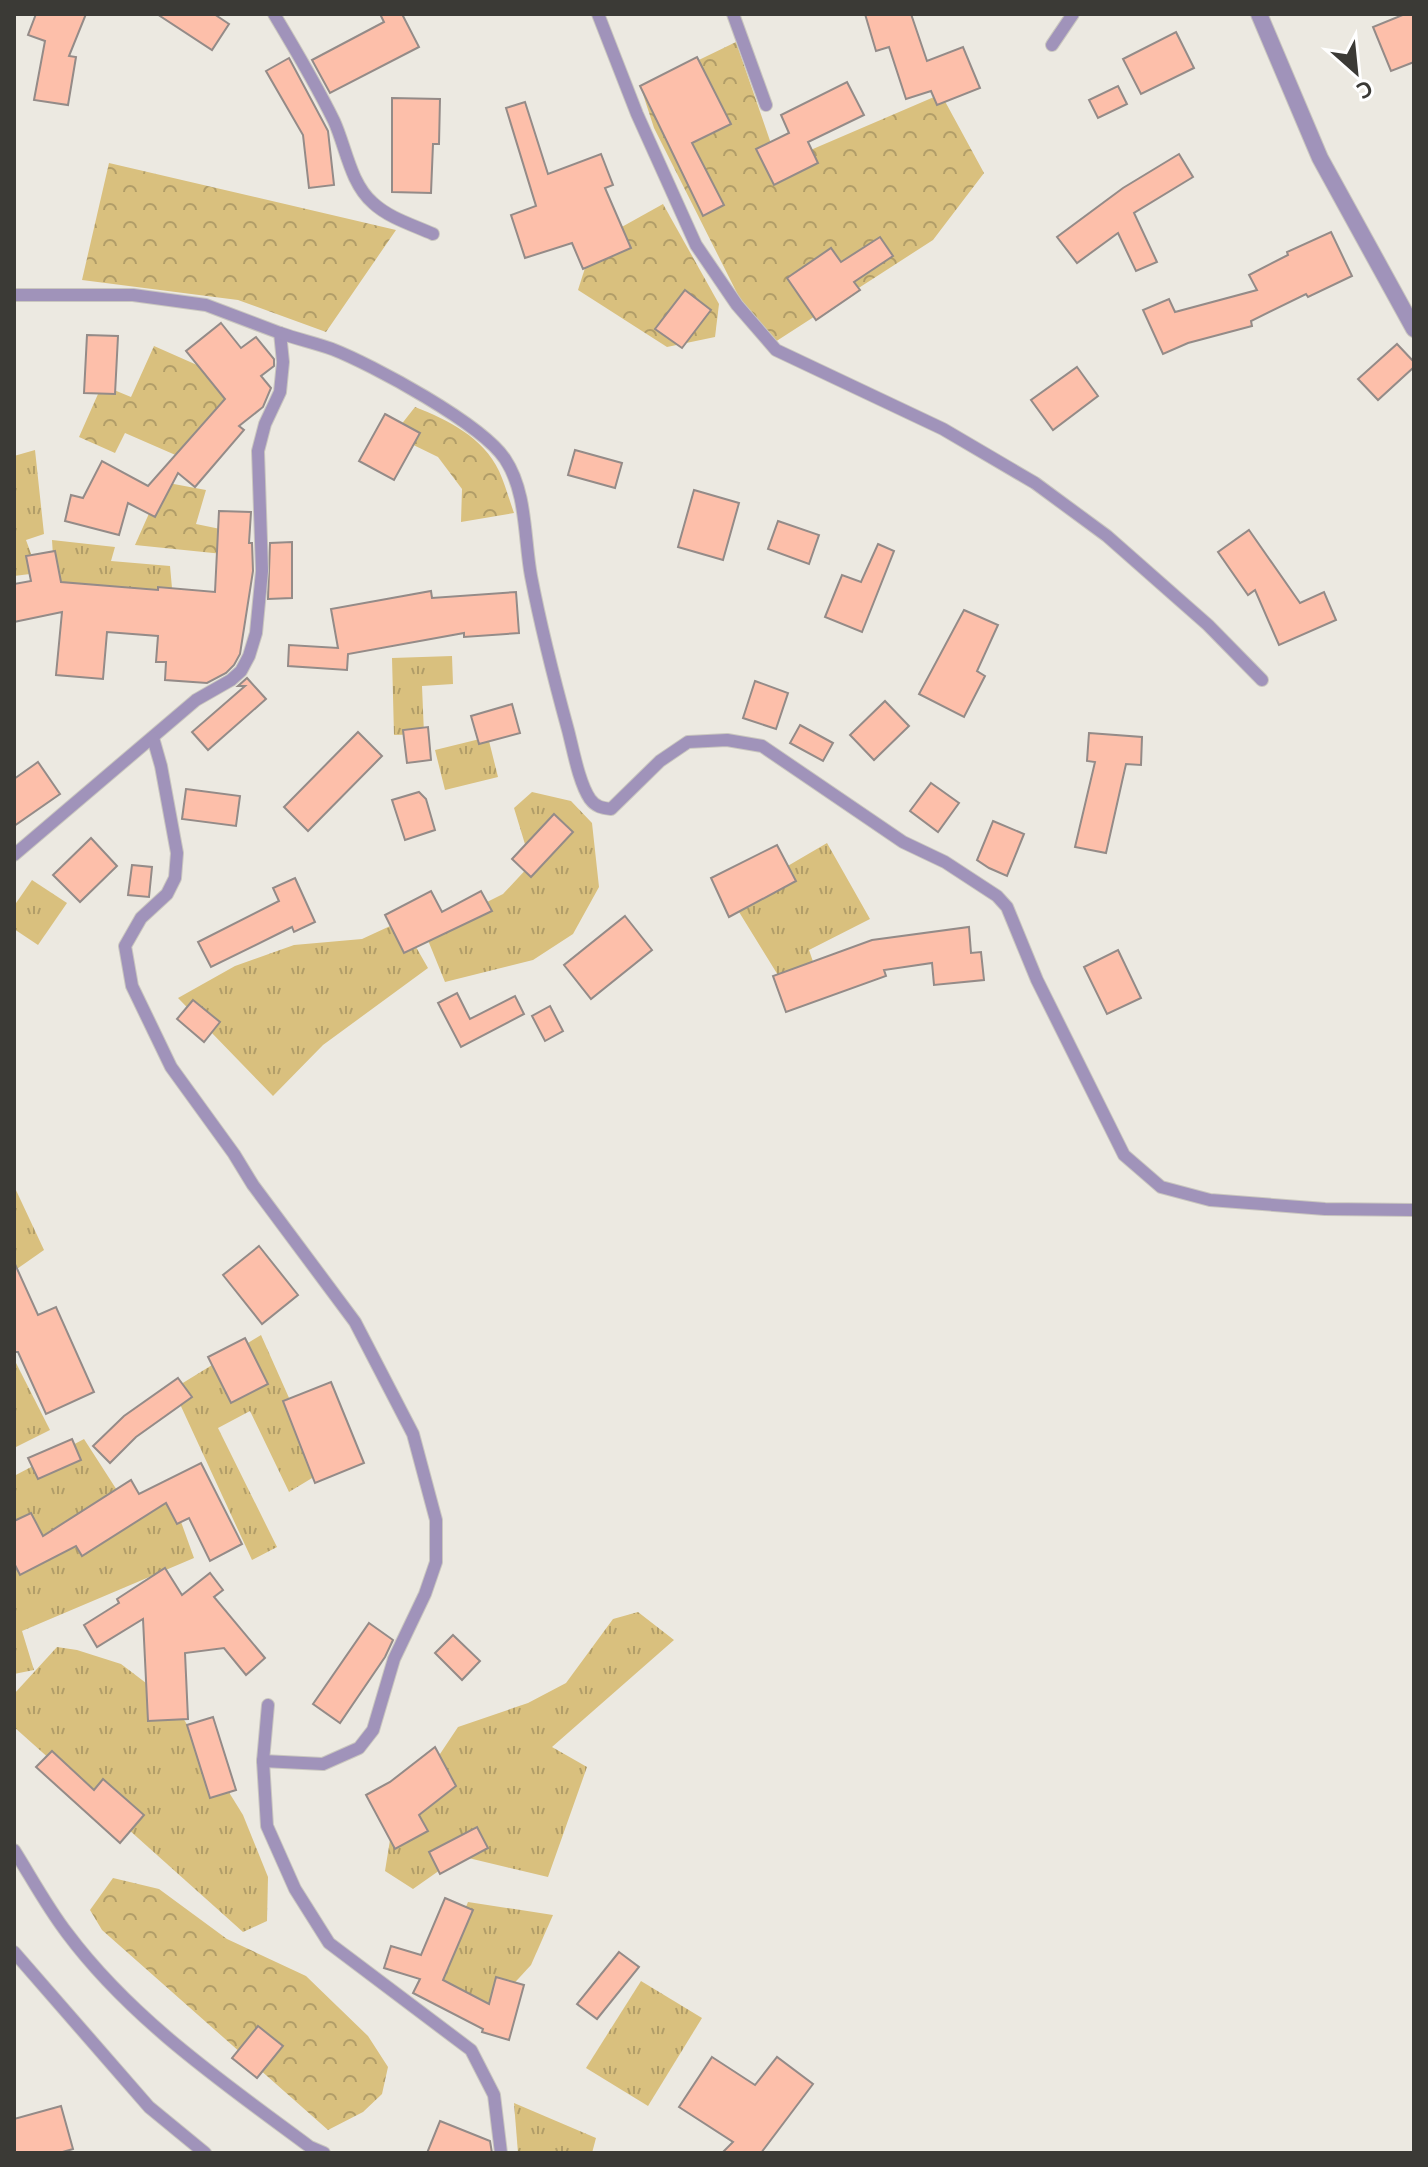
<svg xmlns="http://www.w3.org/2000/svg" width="1428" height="2167" font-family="Ubuntu,sans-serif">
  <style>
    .forest { fill: url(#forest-crowns) }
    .park { fill: url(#park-tufts) }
    .building { fill: #fdbfaa; stroke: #948b88; stroke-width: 2 }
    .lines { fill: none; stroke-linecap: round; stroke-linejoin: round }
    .service-casing { stroke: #c9c6bf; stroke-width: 14 }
    .minor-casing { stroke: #c9c6bf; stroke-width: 18 }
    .service { stroke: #a093ba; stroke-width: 12 }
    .minor { stroke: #a093ba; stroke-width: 16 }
  </style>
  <defs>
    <pattern id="forest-crowns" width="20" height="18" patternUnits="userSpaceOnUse" patternTransform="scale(2)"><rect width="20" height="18" fill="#d9c07e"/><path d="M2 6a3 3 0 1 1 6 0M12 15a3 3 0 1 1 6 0" fill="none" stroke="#b19d68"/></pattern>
    <pattern id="park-tufts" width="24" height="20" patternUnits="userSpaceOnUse" patternTransform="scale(2)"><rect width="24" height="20" fill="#d9c07e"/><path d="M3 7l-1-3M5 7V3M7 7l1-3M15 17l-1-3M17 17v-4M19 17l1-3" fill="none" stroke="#b19d68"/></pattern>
  </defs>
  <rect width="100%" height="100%" fill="#ece9e1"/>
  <g class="forest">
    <path d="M 736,42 L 778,164 L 941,94 L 984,173 L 933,240 L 775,342 L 739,297 L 654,128 L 641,88 Z"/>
    <path d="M 109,163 L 396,230 L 326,332 L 238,300 L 82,280 Z"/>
    <path d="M 663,204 L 719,304 L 715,337 L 667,347 L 578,290 L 593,243 Z"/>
    <path d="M 154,346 L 240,384 L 203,467 L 125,433 L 115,453 L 79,437 L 102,385 L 131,397 Z"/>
    <path d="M 415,407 C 448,420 483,437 499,471 C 505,484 509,499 514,513 L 461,522 L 462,489 L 438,457 L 393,435 Z"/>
    <path d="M 163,482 L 206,490 L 196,524 L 230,531 L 223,554 L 135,545 Z"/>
    <path d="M 113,1878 L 159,1889 L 227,1939 L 306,1976 L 368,2036 L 388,2067 L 382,2094 L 363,2112 L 328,2130 L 102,1930 L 90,1910 Z"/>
  </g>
  <g class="park">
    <path d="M 35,450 L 44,534 L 26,540 L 38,573 L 14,576 L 14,456 Z"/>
    <path d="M 52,540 L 115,547 L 111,561 L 170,566 L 174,610 L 55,587 Z"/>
    <path d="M 452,656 L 453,684 L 422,686 L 424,734 L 394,735 L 392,658 Z"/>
    <path d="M 488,737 L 498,777 L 445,790 L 435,750 Z"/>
    <path d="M 532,792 L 571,801 L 592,823 L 599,887 L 573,934 L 533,960 L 445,982 L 425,933 L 503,894 L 531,864 L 514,808 Z"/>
    <path d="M 827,843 L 870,919 L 809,950 L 818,976 L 789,993 L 731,899 Z"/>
    <path d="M 32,880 L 67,903 L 38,945 L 14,929 L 14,906 Z"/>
    <path d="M 401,921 L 428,968 L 323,1045 L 273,1096 L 178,998 L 235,966 L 294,945 L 362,939 Z"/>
    <path d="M 14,1186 L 44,1250 L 14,1271 Z"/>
    <path d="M 261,1335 L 322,1472 L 289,1492 L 250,1411 L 218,1428 L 277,1547 L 252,1560 L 173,1389 Z"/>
    <path d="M 14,1359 L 50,1430 L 14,1448 Z"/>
    <path d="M 84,1439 L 131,1512 L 171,1494 L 194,1558 L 22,1631 L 34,1670 L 14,1674 L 14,1476 Z"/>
    <path d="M 638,1612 L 674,1640 L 552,1747 L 587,1767 L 548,1877 L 460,1856 L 413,1889 L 385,1871 L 394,1815 L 420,1784 L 458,1727 L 528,1703 L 566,1683 L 613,1619 Z"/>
    <path d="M 57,1647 L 77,1650 L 121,1664 L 175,1705 L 243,1815 L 268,1877 L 267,1921 L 243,1932 L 14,1727 L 14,1694 Z"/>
    <path d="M 468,1902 L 553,1915 L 531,1965 L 495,2004 L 451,2001 L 433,1986 Z"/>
    <path d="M 641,1981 L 702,2018 L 648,2106 L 586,2068 Z"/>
    <path d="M 514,2103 L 596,2138 L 592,2153 L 518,2153 Z"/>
  </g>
  <g class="building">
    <path d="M 36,14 L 86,14 L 69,56 L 76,57 L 68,105 L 34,100 L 45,41 L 28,35 Z"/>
    <path d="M 157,14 L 214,14 L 229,24 L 212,50 Z"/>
    <path d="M 380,14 L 402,14 L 419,47 L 330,93 L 312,60 L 384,22 Z"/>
    <path d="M 865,14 L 911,14 L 927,61 L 963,47 L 980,88 L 937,105 L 931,91 L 906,99 L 889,47 L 876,51 Z"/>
    <path d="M 1405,14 L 1414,14 L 1414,62 L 1391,71 L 1373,27 Z"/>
    <path d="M 1176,32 L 1194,68 L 1141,94 L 1123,59 Z"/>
    <path d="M 697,57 L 731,124 L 692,143 L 724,205 L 703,216 L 640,86 Z"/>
    <path d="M 289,58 L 328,131 L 334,185 L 309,188 L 303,135 L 266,71 Z"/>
    <path d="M 847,82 L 864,115 L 808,142 L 818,163 L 774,185 L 756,149 L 789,133 L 781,115 Z"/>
    <path d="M 1118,86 L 1127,104 L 1098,118 L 1089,100 Z"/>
    <path d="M 392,98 L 440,99 L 439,144 L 433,144 L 431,193 L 392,192 Z"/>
    <path d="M 525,102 L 548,174 L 601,154 L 613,185 L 605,188 L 631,248 L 583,269 L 572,243 L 525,258 L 511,215 L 536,206 L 506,108 Z"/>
    <path d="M 1179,154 L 1193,177 L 1134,213 L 1157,262 L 1136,271 L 1118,233 L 1077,263 L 1057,237 L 1123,188 Z"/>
    <path d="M 1331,232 L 1352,276 L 1308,297 L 1306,294 L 1251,321 L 1252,326 L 1188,343 L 1163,354 L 1143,310 L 1169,299 L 1175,312 L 1257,290 L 1249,275 L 1288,255 L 1287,252 Z"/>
    <path d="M 880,237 L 893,256 L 854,282 L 860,290 L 816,320 L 787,278 L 831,248 L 841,262 Z"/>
    <path d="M 685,290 L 711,310 L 682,348 L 655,329 Z"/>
    <path d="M 221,323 L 241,348 L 256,337 L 274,359 L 274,366 L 261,376 L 271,388 L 263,407 L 239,426 L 244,430 L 195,487 L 178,473 L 155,517 L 128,503 L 119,535 L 65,521 L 71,495 L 83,498 L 102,461 L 148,486 L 225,399 L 186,351 Z"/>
    <path d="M 87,335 L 118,336 L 115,394 L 84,393 Z"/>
    <path d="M 1397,344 L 1414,362 L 1414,367 L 1378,400 L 1358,379 Z"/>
    <path d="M 1077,367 L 1098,396 L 1053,430 L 1031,400 Z"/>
    <path d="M 385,414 L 420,433 L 394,480 L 359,461 Z"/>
    <path d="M 575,450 L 622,463 L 615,488 L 568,475 Z"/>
    <path d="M 694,490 L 739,503 L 723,560 L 678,547 Z"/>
    <path d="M 219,511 L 251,512 L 249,543 L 252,543 L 253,571 L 240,654 L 234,665 L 226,673 L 207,683 L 165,680 L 166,662 L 156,662 L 158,636 L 107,632 L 103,679 L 56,675 L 62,612 L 14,622 L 14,584 L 31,581 L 26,556 L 55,551 L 61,582 L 158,590 L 158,587 L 215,592 Z"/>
    <path d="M 778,521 L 819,535 L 809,564 L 768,549 Z"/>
    <path d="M 1249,530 L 1300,603 L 1324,592 L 1336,620 L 1279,645 L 1255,590 L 1248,595 L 1218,552 Z"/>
    <path d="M 292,542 L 292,598 L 268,599 L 270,543 Z"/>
    <path d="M 878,544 L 894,551 L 862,632 L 825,617 L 842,575 L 861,582 Z"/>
    <path d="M 431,591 L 432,598 L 516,592 L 519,633 L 464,637 L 464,633 L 348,654 L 347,670 L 288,666 L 289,645 L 338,648 L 331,609 Z"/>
    <path d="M 964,610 L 998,625 L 977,671 L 985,676 L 964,717 L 919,694 Z"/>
    <path d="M 247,678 L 266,699 L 208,750 L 192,732 L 245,686 L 238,686 Z"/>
    <path d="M 755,681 L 788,693 L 776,729 L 743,718 Z"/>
    <path d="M 885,701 L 909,726 L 874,760 L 850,735 Z"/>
    <path d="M 512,704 L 520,733 L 479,744 L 471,716 Z"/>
    <path d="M 800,725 L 833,743 L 823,761 L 790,743 Z"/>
    <path d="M 428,727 L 431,760 L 407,763 L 403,730 Z"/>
    <path d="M 358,732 L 382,756 L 308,831 L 284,807 Z"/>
    <path d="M 1089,733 L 1142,737 L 1141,765 L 1126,764 L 1106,853 L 1075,847 L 1095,762 L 1087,761 Z"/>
    <path d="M 38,762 L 60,794 L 14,826 L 14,779 Z"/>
    <path d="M 931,783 L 959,803 L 938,832 L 910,811 Z"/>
    <path d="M 186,789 L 240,796 L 236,826 L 182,819 Z"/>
    <path d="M 419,792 L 426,799 L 435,830 L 405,840 L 392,800 Z"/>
    <path d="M 554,814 L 573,832 L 531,877 L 512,859 Z"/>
    <path d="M 993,821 L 1024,834 L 1007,876 L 989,868 L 977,860 Z"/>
    <path d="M 91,838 L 117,866 L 80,902 L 53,875 Z"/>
    <path d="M 777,845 L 796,881 L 729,917 L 711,878 Z"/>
    <path d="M 132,865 L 152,867 L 149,897 L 128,895 Z"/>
    <path d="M 295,878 L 315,922 L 294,932 L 292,927 L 211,967 L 198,942 L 279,901 L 273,888 Z"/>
    <path d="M 431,891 L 442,912 L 481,891 L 492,911 L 404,953 L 385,915 Z"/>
    <path d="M 625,916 L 652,950 L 591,999 L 564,965 Z"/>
    <path d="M 969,927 L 971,953 L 981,952 L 984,980 L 934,985 L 932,963 L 884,970 L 886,976 L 786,1012 L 773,976 L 872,940 Z"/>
    <path d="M 1118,950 L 1141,998 L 1107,1014 L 1084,967 Z"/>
    <path d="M 457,993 L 470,1019 L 515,996 L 524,1014 L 461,1047 L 438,1003 Z"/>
    <path d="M 193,1000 L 220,1022 L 204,1042 L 177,1019 Z"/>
    <path d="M 550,1006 L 563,1031 L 545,1041 L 532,1016 Z"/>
    <path d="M 259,1246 L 298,1295 L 262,1324 L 223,1275 Z"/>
    <path d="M 14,1262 L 38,1315 L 56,1307 L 94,1392 L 46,1414 L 18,1352 L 14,1352 Z"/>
    <path d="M 245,1338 L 268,1384 L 231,1403 L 208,1357 Z"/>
    <path d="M 178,1378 L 192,1397 L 136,1437 L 110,1463 L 93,1446 L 124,1416 Z"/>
    <path d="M 331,1382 L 364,1463 L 315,1483 L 283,1401 Z"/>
    <path d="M 72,1439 L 81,1460 L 38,1479 L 28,1458 Z"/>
    <path d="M 201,1463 L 242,1544 L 210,1561 L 189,1518 L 177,1524 L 166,1503 L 82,1556 L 76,1546 L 20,1575 L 14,1563 L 14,1521 L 31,1513 L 43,1536 L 131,1480 L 139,1494 Z"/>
    <path d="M 165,1568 L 182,1595 L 210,1573 L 223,1590 L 214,1597 L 265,1658 L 246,1675 L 224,1648 L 185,1653 L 188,1719 L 148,1721 L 143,1619 L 97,1647 L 84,1625 L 119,1603 L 117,1599 Z"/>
    <path d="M 369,1623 L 393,1640 L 385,1657 L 340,1723 L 313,1704 Z"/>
    <path d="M 453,1635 L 480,1661 L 462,1680 L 435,1653 Z"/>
    <path d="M 213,1717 L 236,1790 L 210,1798 L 187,1725 Z"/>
    <path d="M 435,1747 L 456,1786 L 419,1815 L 428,1831 L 395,1849 L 366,1795 L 390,1782 Z"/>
    <path d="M 52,1751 L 94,1790 L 103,1779 L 144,1815 L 120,1843 L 36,1767 Z"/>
    <path d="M 477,1827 L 488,1848 L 440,1874 L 429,1852 Z"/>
    <path d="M 445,1898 L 473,1910 L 443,1980 L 489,2004 L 496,1977 L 524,1985 L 509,2040 L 482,2032 L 483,2029 L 413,1993 L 420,1979 L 384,1968 L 391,1946 L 421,1955 Z"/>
    <path d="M 619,1952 L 639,1967 L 597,2019 L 577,2004 Z"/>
    <path d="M 258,2026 L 283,2046 L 257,2078 L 232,2058 Z"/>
    <path d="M 712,2057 L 755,2085 L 777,2057 L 813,2084 L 761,2153 L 722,2153 L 733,2142 L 679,2107 Z"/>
    <path d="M 61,2106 L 73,2149 L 59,2153 L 14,2153 L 14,2119 Z"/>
    <path d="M 440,2121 L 490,2141 L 492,2153 L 427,2153 Z"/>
  </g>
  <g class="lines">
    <g class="service-casing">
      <g id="service">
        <path d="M 274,14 C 295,49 316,84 334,121 C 346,147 350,183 373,203 C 389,218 413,225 433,234"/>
        <path d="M 598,14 L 637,114 L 696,245 L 737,305 L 776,350 L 943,429 L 1035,483 L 1107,536 L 1208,625 L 1262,680"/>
        <path d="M 733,14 L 766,105"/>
        <path d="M 1052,45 L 1073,14"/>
        <path d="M 14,295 L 133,295 L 206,305 L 280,333 L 283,362 L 280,392 L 265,424 L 258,451 L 262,571 L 256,633 L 249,656 L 241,671 L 231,680 L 196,700 L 14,855"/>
        <path d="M 280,333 C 297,339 315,343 332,349 C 373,365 482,424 505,459 C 527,492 524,538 531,576 C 541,628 554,679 568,730 C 573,749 579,783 590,799 C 596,807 602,808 611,809 L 660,761 L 688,742 L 727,740 L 762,746 L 903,842 L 945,862 L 997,896 L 1007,907 L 1037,980 L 1124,1155 L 1161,1187 L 1210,1200 L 1325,1209 L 1414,1210"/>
        <path d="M 153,738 L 161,766 L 177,853 L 175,878 L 167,894 L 141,918 L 125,946 L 132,986 L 171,1067 L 234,1154 L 253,1185 L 355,1322 L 413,1434 L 436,1520 L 436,1562 L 425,1594 L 394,1659 L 373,1730 L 359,1748 L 323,1764 L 263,1761"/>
        <path d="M 268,1705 L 263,1761 L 267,1826 L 295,1889 L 329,1943 L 471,2050 L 494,2095 L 501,2153"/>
        <path d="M 14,1850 C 31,1877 47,1907 67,1933 C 132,2020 224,2083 310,2147 L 324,2153"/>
        <path d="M 14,1952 L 149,2107 L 205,2153"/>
      </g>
    </g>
    <g class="minor-casing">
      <path id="minor" d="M 1259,14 L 1320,158 L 1414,329"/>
    </g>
    <use href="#service" class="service"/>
    <use href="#minor" class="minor"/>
  </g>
  <rect width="1428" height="2167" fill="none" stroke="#3b3a36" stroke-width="32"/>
  <g transform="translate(1356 72) rotate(153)" stroke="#ffffff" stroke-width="6" paint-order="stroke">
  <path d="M0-6L14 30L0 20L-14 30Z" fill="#3b3a36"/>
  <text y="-12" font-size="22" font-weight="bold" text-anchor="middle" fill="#3b3a36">С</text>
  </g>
</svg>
